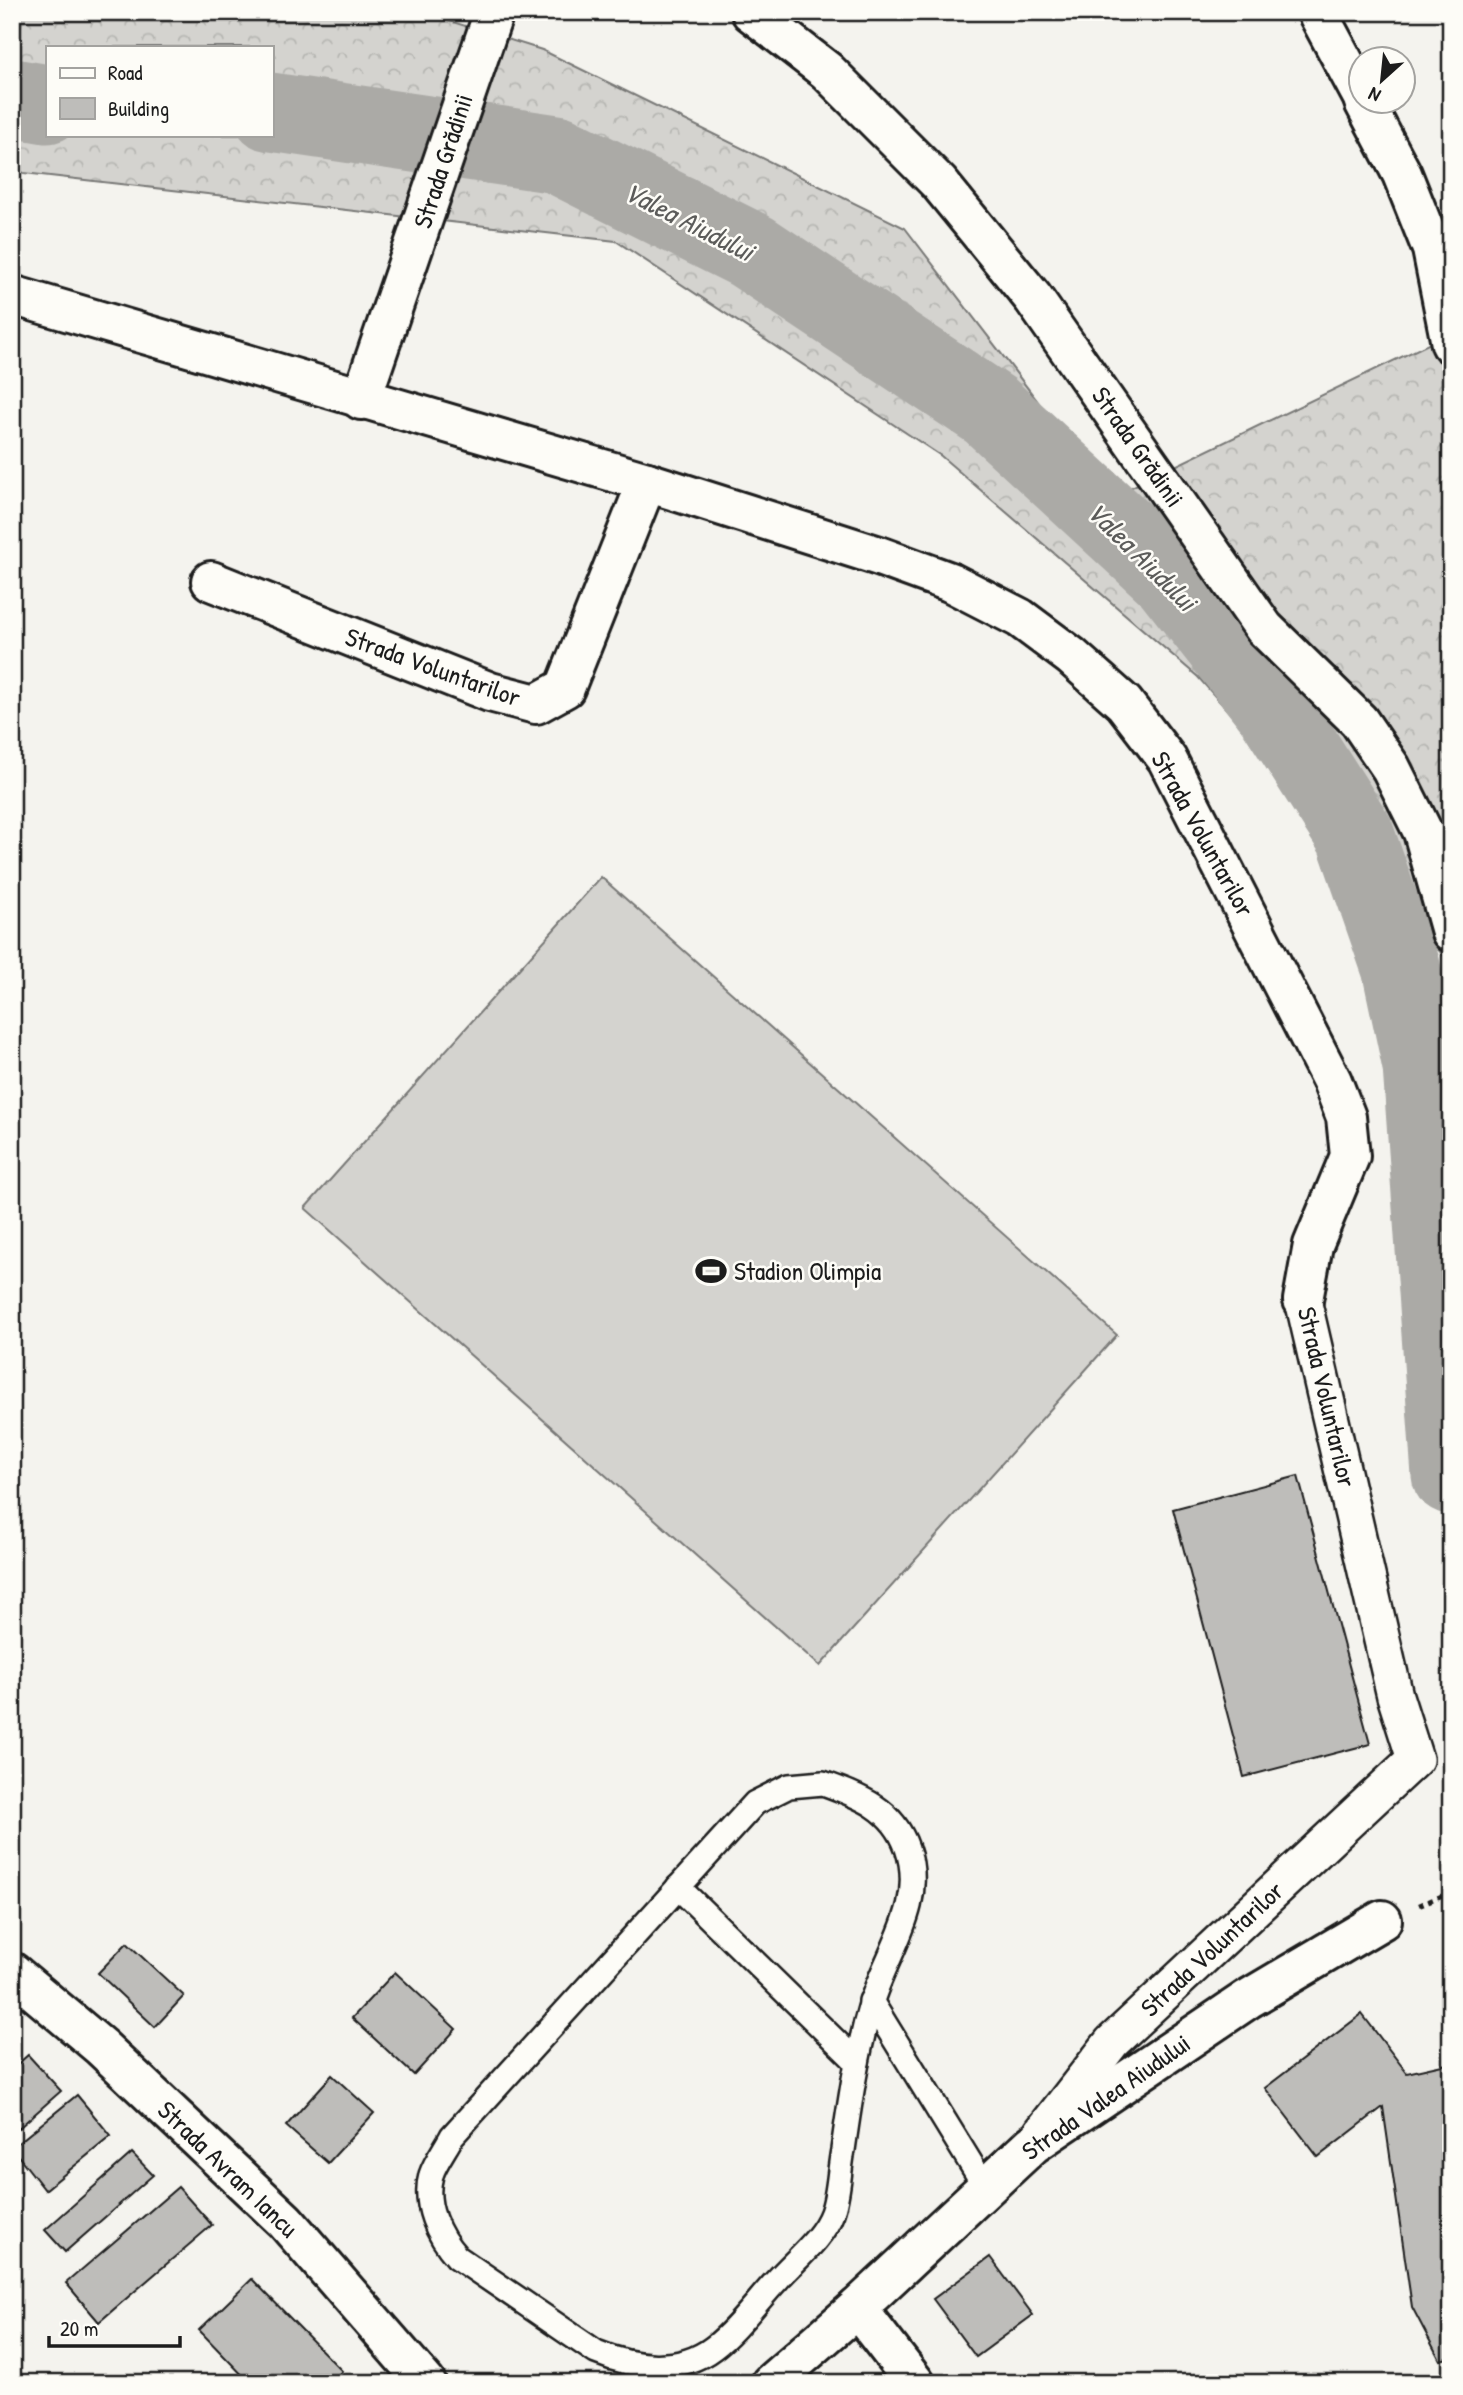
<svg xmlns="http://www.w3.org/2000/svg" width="1463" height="2395" font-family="'Patrick Hand',sans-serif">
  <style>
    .grass { fill: #d4d3cf; stroke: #787876; stroke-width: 2 }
    .forest { fill: url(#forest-crowns); stroke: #787876; stroke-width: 2; fill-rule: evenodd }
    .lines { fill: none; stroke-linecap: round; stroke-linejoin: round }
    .river { stroke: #abaaa6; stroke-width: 79 }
    .building { fill: #bebdba; stroke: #1c1c1c; stroke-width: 2 }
    .service-casing { stroke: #1c1c1c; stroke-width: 28 }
    .pedestrian-casing { stroke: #1c1c1c; stroke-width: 40 }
    .minor-casing { stroke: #1c1c1c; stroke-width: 44 }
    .secondary-casing { stroke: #1c1c1c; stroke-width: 44 }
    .path { stroke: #1c1c1c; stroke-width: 4.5; stroke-dasharray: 5 5; stroke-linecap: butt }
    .service { stroke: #fdfcf7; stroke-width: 23 }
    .pedestrian { stroke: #fdfcf7; stroke-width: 35 }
    .minor { stroke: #fdfcf7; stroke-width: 38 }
    .secondary { stroke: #fdfcf7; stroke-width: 38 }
    .labels { text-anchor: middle; stroke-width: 5; stroke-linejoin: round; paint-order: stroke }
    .street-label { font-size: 26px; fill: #1c1c1c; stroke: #fdfcf7 }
    .poi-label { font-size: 26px; fill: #1c1c1c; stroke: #fdfcf7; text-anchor: start }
    .water-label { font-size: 28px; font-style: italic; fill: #5c5c5a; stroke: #fdfcf7 }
  </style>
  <defs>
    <pattern id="forest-crowns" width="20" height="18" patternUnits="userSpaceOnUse" patternTransform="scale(1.75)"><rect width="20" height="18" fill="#d4d3cf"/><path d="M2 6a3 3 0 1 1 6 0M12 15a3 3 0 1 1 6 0" fill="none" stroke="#b5b5b1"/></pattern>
  </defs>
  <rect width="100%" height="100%" fill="#f4f3ee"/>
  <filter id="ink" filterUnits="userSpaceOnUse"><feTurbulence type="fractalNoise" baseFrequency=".0143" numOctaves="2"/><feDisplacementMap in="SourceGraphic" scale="14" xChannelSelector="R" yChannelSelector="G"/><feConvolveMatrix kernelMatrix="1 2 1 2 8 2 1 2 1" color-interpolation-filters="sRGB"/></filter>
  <g filter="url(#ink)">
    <path class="grass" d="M 601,877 L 1117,1335 L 820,1666 L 305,1208 Z"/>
    <path class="forest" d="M 12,12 L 421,12 L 542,50 L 905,228 L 1111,497 L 1451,333 L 1451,964 L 1198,677 L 941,456 L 616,241 L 24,173 L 12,169 ZM 47,47 L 271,47 L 271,135 L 47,135 Z"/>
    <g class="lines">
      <g class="river">
        <path d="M 12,98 L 47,104"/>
        <path d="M 271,112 L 557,154 L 751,251 L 990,410 L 1171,577 L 1275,709 L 1355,835 L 1401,967 L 1422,1066 L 1451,1475"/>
      </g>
    </g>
    <g class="building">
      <path d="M 1298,1476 L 1370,1744 L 1244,1777 L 1173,1509 Z"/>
      <path d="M 127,1943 L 184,1996 L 155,2027 L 98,1973 Z"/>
      <path d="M 395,1972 L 456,2029 L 414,2075 L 352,2018 Z"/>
      <path d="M 1362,2014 L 1407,2073 L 1451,2063 L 1451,2357 L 1440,2360 L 1412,2307 L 1383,2107 L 1318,2157 L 1265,2088 Z"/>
      <path d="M 28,2055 L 61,2091 L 12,2134 L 12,2069 Z"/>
      <path d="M 332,2075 L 374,2113 L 328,2163 L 286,2126 Z"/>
      <path d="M 77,2095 L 111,2136 L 45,2190 L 12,2148 Z"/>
      <path d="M 132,2153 L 153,2175 L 65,2252 L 45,2230 Z"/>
      <path d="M 178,2187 L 212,2225 L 99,2322 L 66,2283 Z"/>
      <path d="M 990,2257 L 1033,2315 L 976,2357 L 933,2299 Z"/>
      <path d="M 252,2279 L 342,2371 L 330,2383 L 250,2383 L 199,2330 Z"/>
    </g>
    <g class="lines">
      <g class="service-casing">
        <g id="service">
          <path d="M 823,1783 C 859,1796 893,1808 907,1848 C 927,1905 886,1952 871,2004 C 857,2052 850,2101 843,2150 C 839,2170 839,2194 832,2213 C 823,2238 795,2260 778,2279 C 757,2301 737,2330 713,2348 C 679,2374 632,2367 596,2352 L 457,2257 C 438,2236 423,2204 431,2175 C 435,2162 446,2148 452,2136 L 755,1803 L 789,1786 Z"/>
          <path d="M 678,1887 L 857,2062"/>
          <path d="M 871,2001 L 986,2188"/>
        </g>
      </g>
      <g class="pedestrian-casing">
        <path id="pedestrian" d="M 1042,2132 L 1112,2042 L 1415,1759 L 1395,1696 L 1303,1300"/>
      </g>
      <g class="minor-casing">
        <g id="minor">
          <path d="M 751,12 L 827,71 L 939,183 L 1033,298 L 1264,628 L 1359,721 L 1391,768 L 1423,832 L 1451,932"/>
          <path d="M 1317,12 L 1362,96"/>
          <path d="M 1364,102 L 1402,174 L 1432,249 L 1451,344"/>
          <path d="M 12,295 L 647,482 L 879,556 L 950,582 L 1020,618 L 1071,656 L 1124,703 L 1167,759 L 1332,1081 L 1346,1117 L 1350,1156 L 1313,1245 L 1303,1300"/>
          <path d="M 361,400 L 494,12"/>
          <path d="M 211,581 L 490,692 L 536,704 L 565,688 L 647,482"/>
          <path d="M 857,2308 L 915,2383"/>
          <path d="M 771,2383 L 857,2308 L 1033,2144 L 1248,1999 L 1382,1920"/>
        </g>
      </g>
      <g class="secondary-casing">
        <path id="secondary" d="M 12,1972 L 101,2047 L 285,2221 L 426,2383"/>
      </g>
      <path class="path" d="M 1419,1905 L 1451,1892"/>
      <use href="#service" class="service"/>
      <use href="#pedestrian" class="pedestrian"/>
      <use href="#minor" class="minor"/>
      <use href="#secondary" class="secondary"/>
    </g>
  </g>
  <defs>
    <g id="stadium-bare" transform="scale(2.415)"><path d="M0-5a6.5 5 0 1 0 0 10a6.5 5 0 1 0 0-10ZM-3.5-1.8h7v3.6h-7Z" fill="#1c1c1c" stroke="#fdfcf7" stroke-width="2.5" paint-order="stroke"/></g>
  </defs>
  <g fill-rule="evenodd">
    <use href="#stadium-bare" x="711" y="1271"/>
  </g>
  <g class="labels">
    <g class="street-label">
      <text transform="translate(443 161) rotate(-72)" y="9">Strada Grădinii</text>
      <text transform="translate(1138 447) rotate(55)" y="9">Strada Grădinii</text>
      <text transform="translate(433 667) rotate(20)" y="9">Strada Voluntarilor</text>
      <text transform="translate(1203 834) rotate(61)" y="9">Strada Voluntarilor</text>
      <text transform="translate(1327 1397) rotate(77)" y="9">Strada Voluntarilor</text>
      <text transform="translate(1212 1949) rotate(-43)" y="9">Strada Voluntarilor</text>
      <text transform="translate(1106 2097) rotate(-35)" y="9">Strada Valea Aiudului</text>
      <text transform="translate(228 2169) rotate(44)" y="9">Strada Avram Iancu</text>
    </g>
    <g class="poi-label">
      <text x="734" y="1280">Stadion Olimpia</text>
    </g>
    <g class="water-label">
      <text transform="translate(689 221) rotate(27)" y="10">Valea Aiudului</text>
      <text transform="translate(1142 556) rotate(45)" y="10">Valea Aiudului</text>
    </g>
  </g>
  <rect width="1463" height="2395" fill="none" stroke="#fdfcf7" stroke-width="42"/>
  <rect x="21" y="21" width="1421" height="2353" fill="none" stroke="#1c1c1c" stroke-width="2.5" filter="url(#ink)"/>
  <rect x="46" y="46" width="228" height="91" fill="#fdfcf7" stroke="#a3a29f" stroke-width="2"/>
  <rect x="60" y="68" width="35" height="10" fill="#fdfcf7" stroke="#a3a29f" stroke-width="2"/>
  <text x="108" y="80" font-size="21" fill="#1c1c1c">Road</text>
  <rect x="60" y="98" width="35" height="21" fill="#bebdba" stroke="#a3a29f" stroke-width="2"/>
  <text x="108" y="116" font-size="21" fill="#1c1c1c">Building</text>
  <g transform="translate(1382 80) rotate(207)"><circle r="33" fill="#fdfcf7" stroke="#a3a29f" stroke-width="2"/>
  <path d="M0-5L12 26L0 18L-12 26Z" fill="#1c1c1c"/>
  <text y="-10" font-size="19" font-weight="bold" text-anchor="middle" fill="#1c1c1c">N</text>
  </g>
  <path d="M49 2336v10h131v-10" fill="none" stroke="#1c1c1c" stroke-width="3.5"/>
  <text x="60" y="2336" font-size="21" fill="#1c1c1c" stroke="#fdfcf7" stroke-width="5" paint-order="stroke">20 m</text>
</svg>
